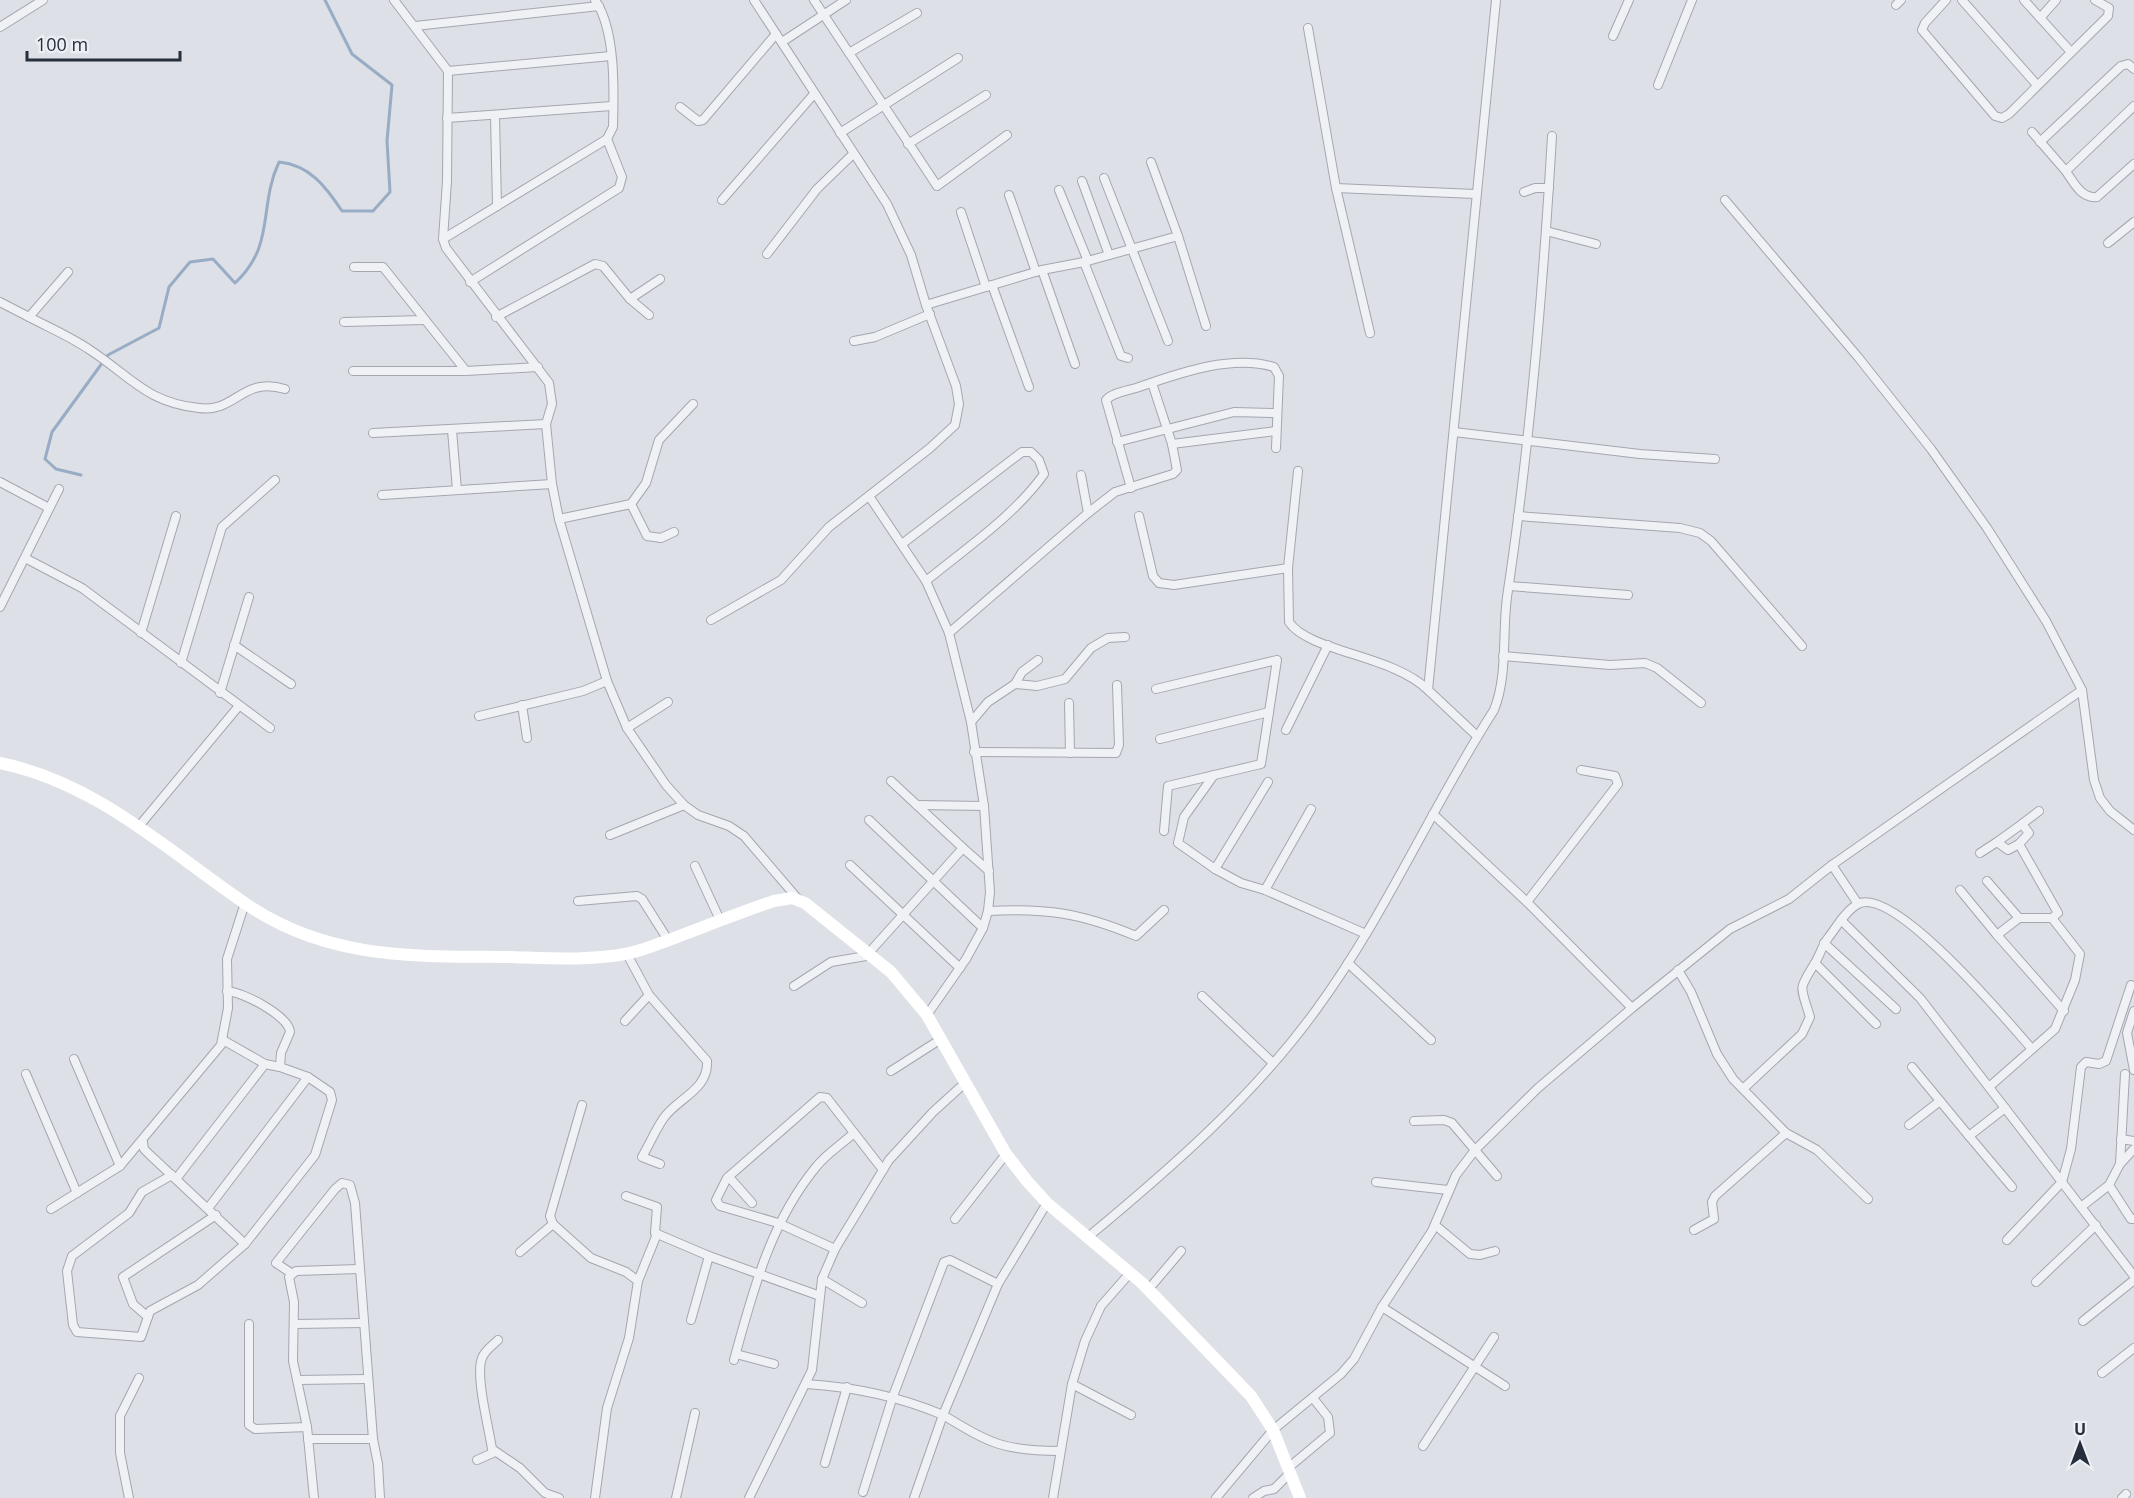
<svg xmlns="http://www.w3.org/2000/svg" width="2134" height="1498" font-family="'Open Sans',sans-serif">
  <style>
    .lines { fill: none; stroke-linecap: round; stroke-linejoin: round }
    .stream { stroke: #99acc5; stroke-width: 3 }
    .street-casing { stroke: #a3a7b0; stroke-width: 10 }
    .street { stroke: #eff1f5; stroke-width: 8 }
    .secondary { stroke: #fff; stroke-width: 12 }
  </style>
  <rect width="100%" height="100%" fill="#dde0e6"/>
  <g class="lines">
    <path class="stream" d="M 81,475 L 56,469 L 45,459 L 52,432 L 108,355 L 159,328 L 169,287 L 190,262 L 213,259 L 235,283 C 276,245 258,207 279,162 C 310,165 326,187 342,211 L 373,211 L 390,192 L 387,141 L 392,85 L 352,54 L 325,0"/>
    <g class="street-casing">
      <g id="street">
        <path d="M 394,0 L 448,71 L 447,181 L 443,239 L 446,248 L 549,383 L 552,404 L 546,424 L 552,484 L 559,519 L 607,681 L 627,728 L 666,785 L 684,805 L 698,815 L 729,826 L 744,836 L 798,899"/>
        <path d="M 595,0 C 616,30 614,91 613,127 L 607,139"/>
        <path d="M 754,0 L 887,204 L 911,255 L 926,305"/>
        <path d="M 814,0 L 937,186 L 1007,135"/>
        <path d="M 1946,0 L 1925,23 L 1922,30 L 1995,116 L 2002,118 L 2009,114 L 2108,16 L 2109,8 L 2095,0"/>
        <path d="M 1962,0 L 2037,85"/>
        <path d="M 2024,0 L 2071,52"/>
        <path d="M 1896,5 L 1901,0"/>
        <path d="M 2040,18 L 2056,0"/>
        <path d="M 415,26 L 599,6"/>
        <path d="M 0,27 L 43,0"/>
        <path d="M 1308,28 L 1336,188 L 1370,333"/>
        <path d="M 1613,36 L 1629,0"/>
        <path d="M 782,42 L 846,0"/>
        <path d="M 849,53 L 917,13"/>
        <path d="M 448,71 L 611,56"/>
        <path d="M 1658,85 L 1692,0"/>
        <path d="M 680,107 L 698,121 L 703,120 L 776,34"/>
        <path d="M 495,116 L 497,206"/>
        <path d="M 447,118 L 612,106"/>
        <path d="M 2032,132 L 2064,169 L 2067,170 L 2134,106"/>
        <path d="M 840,133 L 958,58"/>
        <path d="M 2040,142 L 2121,66 L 2128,64 L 2134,69"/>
        <path d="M 908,144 L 986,95"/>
        <path d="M 1151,162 L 1178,236 L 1206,326"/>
        <path d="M 2065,170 C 2073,181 2081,199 2097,197 L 2134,164"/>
        <path d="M 1104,178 L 1168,341"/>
        <path d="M 1082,181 L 1109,255"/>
        <path d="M 1336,188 L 1475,194"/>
        <path d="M 1059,190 L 1088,261"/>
        <path d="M 1524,192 L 1535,188 L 1549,188"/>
        <path d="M 1009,195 L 1036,272"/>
        <path d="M 722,200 L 814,94"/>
        <path d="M 1725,200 L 1858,357 L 1931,449 L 1987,528 L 2046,621 L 2082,690 L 2094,780 L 2100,798 L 2110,811 L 2134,830"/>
        <path d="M 961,212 L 986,287"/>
        <path d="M 1546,231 L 1596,244"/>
        <path d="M 443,239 L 607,139 L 622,177 L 619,188 L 470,282"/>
        <path d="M 2108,243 L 2134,222"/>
        <path d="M 767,254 L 817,189 L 853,154"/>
        <path d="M 1084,262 L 1121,356 L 1128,358"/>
        <path d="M 354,267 L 383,267 L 466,371"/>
        <path d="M 1042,270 L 1075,364"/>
        <path d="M 992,285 L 1029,387"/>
        <path d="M 630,299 L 649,315"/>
        <path d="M 0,302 L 29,317 L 68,272"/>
        <path d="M 29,317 C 50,328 71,337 90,350 C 130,376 147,403 199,408 C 236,413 242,376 285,389"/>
        <path d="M 496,317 L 595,264 L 603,266 L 630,299 L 660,279"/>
        <path d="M 344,322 L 425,320"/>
        <path d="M 854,341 L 875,337 L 930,314"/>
        <path d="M 353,371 L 466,371 L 538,367"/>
        <path d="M 452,430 L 457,490"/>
        <path d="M 1454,432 L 1640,454 L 1715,459"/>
        <path d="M 373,433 L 546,424"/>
        <path d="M 1117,442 L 1234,412 L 1275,413"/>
        <path d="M 1172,444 L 1276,431"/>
        <path d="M 1298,471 L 1288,568 L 1289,622 C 1309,652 1393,655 1428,690"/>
        <path d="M 0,482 L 49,508"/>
        <path d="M 1131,488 L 1106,400 C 1112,393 1126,391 1136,388 C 1177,374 1230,354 1274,367 L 1279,376 L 1276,448"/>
        <path d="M 382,495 L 552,484"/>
        <path d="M 869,496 L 926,581 L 949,633 L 971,722 L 984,806 L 990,892 L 988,911 L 983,928 L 966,959 L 927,1015"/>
        <path d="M 631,504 L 647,536 L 661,538 L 674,532"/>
        <path d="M 1088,513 L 1115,492 L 1173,474 L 1177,470 L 1172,444 L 1152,383"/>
        <path d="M 1139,516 L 1153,576 L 1159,583 L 1174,585 L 1288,568"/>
        <path d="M 1518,516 L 1680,528 L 1700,533 L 1711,541 L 1802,646"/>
        <path d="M 559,519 L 631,504 L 646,483 L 659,440 L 693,404"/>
        <path d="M 902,544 L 1022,452 L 1031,452 L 1039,460 L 1044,474 C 1014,516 966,548 926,581"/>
        <path d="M 25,558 L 82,588 L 270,728"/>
        <path d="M 1509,586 L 1628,595"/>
        <path d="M 0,607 L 59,489"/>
        <path d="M 711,620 L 781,580 L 829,527 L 930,448 L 955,425 L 959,404 L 956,386 L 926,305 L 1042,270 L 1084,262 L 1178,236"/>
        <path d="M 141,633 L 176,516"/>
        <path d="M 949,633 L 1088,513 L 1081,475"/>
        <path d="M 234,645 L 291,684"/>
        <path d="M 1503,656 L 1610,665 L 1645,663 L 1657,668 L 1701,703"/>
        <path d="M 181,663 L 222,527 L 275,480"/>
        <path d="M 1015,684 L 1022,672 L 1038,660"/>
        <path d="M 1156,689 L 1277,660 L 1261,764 L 1168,786 L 1164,831"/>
        <path d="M 220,693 L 249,597"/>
        <path d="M 1069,703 L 1070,753"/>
        <path d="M 522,705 L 527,738"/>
        <path d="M 479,716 L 583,691 L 607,681"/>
        <path d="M 971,722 L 988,702 L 1015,684 L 1037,686 L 1065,679 L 1091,648 L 1108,638 L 1125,637"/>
        <path d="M 627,728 L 668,702"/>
        <path d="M 1286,730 L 1328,645"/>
        <path d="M 1477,736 L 1428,690 L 1496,0"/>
        <path d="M 1160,739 L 1269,712"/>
        <path d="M 974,752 L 1116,753 L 1119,745 L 1117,685"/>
        <path d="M 1214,775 L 1184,817 L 1178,843 L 1215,869 L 1241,883 L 1265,890 L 1366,934"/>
        <path d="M 917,805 L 984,806"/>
        <path d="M 2039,811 L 2022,824 L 2029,833 L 2019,844 L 2058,913 L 2052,918"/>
        <path d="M 1433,814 L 1527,902 L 1632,1008"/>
        <path d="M 869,820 L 983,928"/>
        <path d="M 140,825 L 238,707"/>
        <path d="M 610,835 L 684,805"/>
        <path d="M 1997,842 L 2022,824"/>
        <path d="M 963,848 L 989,871"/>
        <path d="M 1980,853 L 1997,842 L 2008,850 L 2019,844"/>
        <path d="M 850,865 L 960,968"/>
        <path d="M 1832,865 L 1858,904"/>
        <path d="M 695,866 L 720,920"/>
        <path d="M 1215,869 L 1268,782"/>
        <path d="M 1987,881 L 2019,918"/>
        <path d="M 1265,890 L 1311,809"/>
        <path d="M 1960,890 L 1997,935 L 2019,918 L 2052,918 L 2080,954 L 2075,980 L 2055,1029 L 1989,1087"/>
        <path d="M 578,901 L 637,896 L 642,899 L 668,940"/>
        <path d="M 1527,902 L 1618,784 L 1615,776 L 1581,770"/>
        <path d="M 988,911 C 1047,908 1081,913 1136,936 L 1164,910"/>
        <path d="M 1841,920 L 1920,998 L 2005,1108"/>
        <path d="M 1997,935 L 2064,1011"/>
        <path d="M 1824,943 L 1896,1009"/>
        <path d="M 627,954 L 649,995 L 707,1061 C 709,1090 676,1099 663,1119 C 655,1131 649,1145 642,1157 L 660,1164"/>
        <path d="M 1348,963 L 1431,1040"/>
        <path d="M 1815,963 L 1876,1024"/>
        <path d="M 1678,970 L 1691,992 L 1717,1054 L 1733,1079 L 1786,1133 L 1817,1150 L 1868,1199"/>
        <path d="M 794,986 L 831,962 L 866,956 L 963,848 L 891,781"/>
        <path d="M 1202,996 L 1273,1063"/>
        <path d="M 2134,1011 L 2127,1033 L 2134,1070"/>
        <path d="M 625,1021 L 649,995"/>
        <path d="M 223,1040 L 265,1064 L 280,1067"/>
        <path d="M 74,1059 L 120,1166"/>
        <path d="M 1912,1067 L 1969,1136 L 2005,1108 L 2134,1276"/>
        <path d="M 891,1071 L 941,1039"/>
        <path d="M 26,1074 L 77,1193"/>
        <path d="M 1744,1088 L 1802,1034 L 1810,1017 C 1800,984 1798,991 1815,963 C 1820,955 1822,946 1828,938 C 1836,928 1846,910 1858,904 C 1894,885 2008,1022 2032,1049"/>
        <path d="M 582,1105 L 550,1216 L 553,1224 L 591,1258 L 626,1272 L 638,1281 L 629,1338 L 607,1408 L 595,1498"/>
        <path d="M 1414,1121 L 1444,1120 L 1452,1123 L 1497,1176"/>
        <path d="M 1909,1125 L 1940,1101"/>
        <path d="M 1969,1136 L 2012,1187"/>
        <path d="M 2121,1139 L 2134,1141"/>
        <path d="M 143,1142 L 144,1149 L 150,1155 L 245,1244"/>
        <path d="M 2120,1164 L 2134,1149"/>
        <path d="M 172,1175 L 142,1192 L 129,1213 L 72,1256 L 67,1271 L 73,1325 L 77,1332 L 141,1337 L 150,1311 L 198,1285 L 245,1244 L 315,1155 L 332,1100 L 330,1092 L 308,1077 L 280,1067 L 281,1053 L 290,1032 C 289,1016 243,992 227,991"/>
        <path d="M 729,1177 L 752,1203"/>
        <path d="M 176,1179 L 265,1064"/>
        <path d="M 1376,1182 L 1448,1190"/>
        <path d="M 2109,1185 L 2131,1219 L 2134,1219"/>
        <path d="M 626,1196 L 657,1207 L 655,1233 L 709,1256"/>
        <path d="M 1047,1203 L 998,1284 L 943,1415 C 991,1444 1004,1451 1060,1451"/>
        <path d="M 209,1207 L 308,1077"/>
        <path d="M 2081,1207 L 2109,1185 L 2120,1164 L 2125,1074"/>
        <path d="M 51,1209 L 120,1166 L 221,1045 L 228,1008 L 227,959 L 245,903"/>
        <path d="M 955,1219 L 1006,1154"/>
        <path d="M 1435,1225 L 1470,1254 L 1480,1255 L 1495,1251"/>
        <path d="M 1694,1230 L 1714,1219 L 1712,1202 L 1715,1196 L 1786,1133"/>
        <path d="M 1088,1237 C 1170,1169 1253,1097 1316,1010 C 1385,916 1431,808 1494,710 C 1508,675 1502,634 1507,597 C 1530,445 1543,290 1552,136"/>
        <path d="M 2007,1240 L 2062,1182 L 2071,1149 L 2081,1067 L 2086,1062 L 2099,1064 L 2106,1061 L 2131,985"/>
        <path d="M 835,1249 L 778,1223 L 720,1206 L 716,1200 L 727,1178 L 820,1097 L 827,1098 L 883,1170"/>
        <path d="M 520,1252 L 553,1224"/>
        <path d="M 291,1273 L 276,1263 L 335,1189 L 342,1183 L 350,1185 L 355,1203 L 373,1439 L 308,1439"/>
        <path d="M 822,1279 L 862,1303"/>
        <path d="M 638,1281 L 657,1234"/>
        <path d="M 2036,1282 L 2096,1225"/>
        <path d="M 1148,1290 L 1181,1251"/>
        <path d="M 1382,1307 L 1505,1386"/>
        <path d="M 148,1317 L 133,1304 L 123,1277 L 216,1215"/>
        <path d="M 691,1320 L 709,1256 L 820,1296"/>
        <path d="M 2083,1321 L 2134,1280"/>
        <path d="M 249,1324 L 249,1425 L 255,1429 L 307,1427 L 314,1498"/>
        <path d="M 294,1324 L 363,1323"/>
        <path d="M 498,1340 C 493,1345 485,1350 482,1358 C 475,1376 489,1428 492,1449 L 520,1468 L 545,1493 L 559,1498"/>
        <path d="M 736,1354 L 774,1364"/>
        <path d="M 734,1360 C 753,1291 770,1223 816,1167 C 826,1154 842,1144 854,1133"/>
        <path d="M 2102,1373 L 2134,1348"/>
        <path d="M 297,1380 L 368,1379"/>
        <path d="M 806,1384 C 855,1387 898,1396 943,1415 L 914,1498"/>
        <path d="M 1072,1384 L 1131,1415"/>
        <path d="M 307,1427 L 293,1361 L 294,1302 L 289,1277 L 296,1271 L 359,1269"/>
        <path d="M 373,1439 L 378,1464 L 380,1498"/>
        <path d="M 1423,1446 L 1494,1337"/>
        <path d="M 477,1460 L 495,1452"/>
        <path d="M 825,1463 L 847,1387"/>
        <path d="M 1288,1468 L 1330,1433 L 1328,1417 L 1313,1398"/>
        <path d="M 863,1492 L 893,1396 L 944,1262 L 950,1260 L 998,1284"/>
        <path d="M 129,1498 L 120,1453 L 120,1416 L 139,1378"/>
        <path d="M 676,1498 L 695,1413"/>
        <path d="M 749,1498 L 812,1370 L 822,1279 L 835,1249 L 889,1160 L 933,1112 L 966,1082"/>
        <path d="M 1053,1498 L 1072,1384 L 1085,1341 L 1101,1306 L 1130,1273"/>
        <path d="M 1216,1498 L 1273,1430 L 1341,1374 L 1354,1359 L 1382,1307 L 1432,1231 L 1456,1175 L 1475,1150 L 1538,1088 L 1632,1008 L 1730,929 L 1789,899 L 1832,865 L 2082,690"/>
        <path d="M 1253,1498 L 1264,1491 L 1274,1489 L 1290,1473"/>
        <path d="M 2122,1498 L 2126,1494"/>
      </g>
    </g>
    <use href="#street" class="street"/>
    <path class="secondary" d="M 0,763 C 98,783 169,852 249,906 C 330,960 415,956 507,957 C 546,958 587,961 625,954 C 643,951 660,943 677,937 C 709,925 741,912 774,901 L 792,898 L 805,903 L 891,972 L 927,1015 L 1006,1154 L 1027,1181 L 1047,1203 L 1142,1283 L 1251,1396 L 1273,1430 L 1300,1498"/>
  </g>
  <g transform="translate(2080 1444)" stroke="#eceff4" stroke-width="4.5" paint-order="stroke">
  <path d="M0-4.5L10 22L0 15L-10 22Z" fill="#272e3c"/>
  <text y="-9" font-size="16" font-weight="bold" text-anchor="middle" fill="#272e3c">U</text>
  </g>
  <path d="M27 51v9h153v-9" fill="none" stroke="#272e3c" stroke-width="3"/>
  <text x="36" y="51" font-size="18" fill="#272e3c" stroke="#eceff4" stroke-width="4.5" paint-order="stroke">100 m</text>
</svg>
